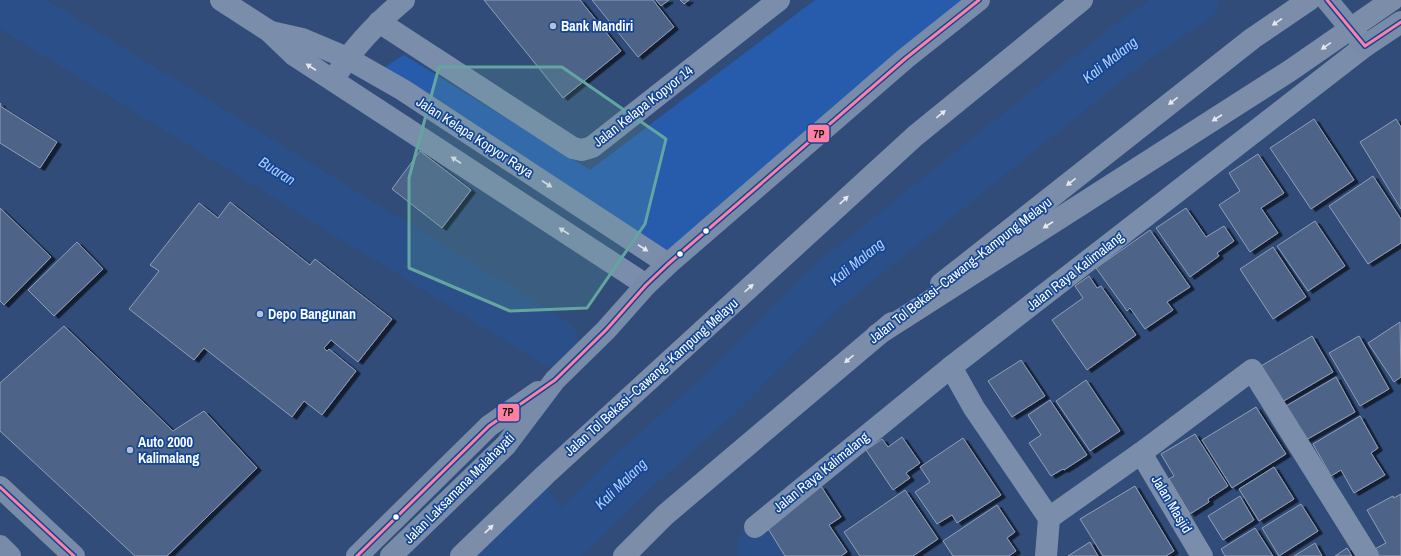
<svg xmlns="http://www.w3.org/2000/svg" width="1401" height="556" font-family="'Archivo Narrow',sans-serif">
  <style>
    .green { fill: #275cad }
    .water { fill: #2b4f88 }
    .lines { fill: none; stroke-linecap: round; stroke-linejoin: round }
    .river { stroke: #2b4f88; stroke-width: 49 }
    .building { fill: #4e6487; stroke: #8e9eb8; filter: url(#shadow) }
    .minor { stroke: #7a8dab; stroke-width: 22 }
    .primary { stroke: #788ca9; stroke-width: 22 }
    .motorway { stroke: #7c8daa; stroke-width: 22 }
    .motorway-bridge { stroke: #7c8daa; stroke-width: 22 }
    .bus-1-casing { stroke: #134696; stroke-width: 6 }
    .bus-1 { stroke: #ff80a2; stroke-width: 3 }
    .oneway { fill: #e5e8ee }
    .oneway2 { fill: #e4e8ee }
    .marked { fill: #63a6a1; fill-opacity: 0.2; stroke: #63a6a1; stroke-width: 3; stroke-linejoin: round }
    .poi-dot { fill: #b7c0d0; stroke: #134696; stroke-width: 1.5 }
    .bus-dot { fill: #fff; stroke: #134696; stroke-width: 1.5 }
    .labels { text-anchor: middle; stroke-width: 3.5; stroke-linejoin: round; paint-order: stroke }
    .poi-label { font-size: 14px; font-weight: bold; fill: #fff; stroke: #134696; text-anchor: start }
    .street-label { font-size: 14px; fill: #fff; stroke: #134696 }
    .water-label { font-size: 15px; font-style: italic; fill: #b0cef9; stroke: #134696 }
    .line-badge { stroke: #134696; stroke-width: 1.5 }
    .pale-badge-label { font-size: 11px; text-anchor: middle; font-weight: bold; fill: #111 }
  </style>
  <defs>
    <filter id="shadow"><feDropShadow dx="4.5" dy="2.5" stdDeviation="0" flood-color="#0009"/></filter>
  </defs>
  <rect width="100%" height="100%" fill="#314c78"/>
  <path class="green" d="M 815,0 L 983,0 L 668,264 L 377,72 L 404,55 L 590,170 Z"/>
  <path class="water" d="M 541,479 L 589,545 L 579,556 L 461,556 Z"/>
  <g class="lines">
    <g class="river">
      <path d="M 0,0 L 554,342"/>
      <path d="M 761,548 L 768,556"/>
      <path d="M 547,556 L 636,469 L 718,396 L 825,288 L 1130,43 L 1194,0"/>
    </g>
  </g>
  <g class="building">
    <path d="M 484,0 L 580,0 L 621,51 L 563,98 Z"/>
    <path d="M 592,0 L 653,0 L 674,27 L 638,57 Z"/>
    <path d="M 656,0 L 669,0 L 661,6 Z"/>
    <path d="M 680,0 L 689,0 L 684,4 Z"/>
    <path d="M 0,103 L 1,104 L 0,106 L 57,142 L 40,168 L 0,143 Z"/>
    <path d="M 1314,119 L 1354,180 L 1311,209 L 1270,148 Z"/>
    <path d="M 1396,119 L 1401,127 L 1401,209 L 1360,142 Z"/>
    <path d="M 420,151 L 471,190 L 442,228 L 392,189 Z"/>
    <path d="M 1258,154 L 1284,193 L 1261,208 L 1278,233 L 1250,252 L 1219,205 L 1240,191 L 1229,173 Z"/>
    <path d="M 1373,176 L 1401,219 L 1401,243 L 1368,264 L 1329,206 Z"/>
    <path d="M 230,202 L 310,265 L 315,259 L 392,319 L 358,362 L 331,340 L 324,348 L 327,351 L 329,349 L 356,371 L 322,415 L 304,401 L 292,417 L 204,348 L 194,360 L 129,309 L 159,271 L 150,265 L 199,203 L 218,218 Z"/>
    <path d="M 0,208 L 51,257 L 4,305 L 0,301 Z"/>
    <path d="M 1186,208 L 1206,237 L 1224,226 L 1234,241 L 1217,253 L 1219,256 L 1190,277 L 1156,228 Z"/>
    <path d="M 1315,221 L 1345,266 L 1308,291 L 1277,246 Z"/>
    <path d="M 1150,230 L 1190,287 L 1167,302 L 1173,310 L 1145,329 L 1130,308 L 1127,311 L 1096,268 Z"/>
    <path d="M 77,242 L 103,269 L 54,316 L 28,290 Z"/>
    <path d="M 1273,247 L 1306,297 L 1273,319 L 1240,269 Z"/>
    <path d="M 1089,276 L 1097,288 L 1101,286 L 1136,335 L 1087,370 L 1052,320 L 1083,298 L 1075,286 Z"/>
    <path d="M 1400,322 L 1401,377 L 1394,382 L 1368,343 Z"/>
    <path d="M 64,326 L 173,431 L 204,411 L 257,468 L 167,556 L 135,556 L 0,431 L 0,383 Z"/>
    <path d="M 1312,336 L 1333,372 L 1282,402 L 1261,366 Z"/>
    <path d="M 1359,336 L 1389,389 L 1360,406 L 1329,353 Z"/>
    <path d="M 1021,360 L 1045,396 L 1012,417 L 988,381 Z"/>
    <path d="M 1336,377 L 1355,412 L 1306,440 L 1286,406 Z"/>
    <path d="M 1086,380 L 1120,431 L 1090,451 L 1056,401 Z"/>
    <path d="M 1050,400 L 1087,455 L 1064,470 L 1063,469 L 1051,476 L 1029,443 L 1041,435 L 1028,415 Z"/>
    <path d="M 1256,407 L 1286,454 L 1232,488 L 1202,440 Z"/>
    <path d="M 1360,416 L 1378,448 L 1371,453 L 1385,475 L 1354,493 L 1341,470 L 1331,476 L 1313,444 Z"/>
    <path d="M 1195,434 L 1228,486 L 1208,499 L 1209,502 L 1190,514 L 1169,479 L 1174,476 L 1161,454 Z"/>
    <path d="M 902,437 L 920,463 L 906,473 L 910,478 L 893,490 L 866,450 L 882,439 L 888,447 Z"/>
    <path d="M 963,438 L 1001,495 L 957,523 L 952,515 L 937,524 L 915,492 L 930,482 L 920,467 Z"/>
    <path d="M 1274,467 L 1294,499 L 1259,521 L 1239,489 Z"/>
    <path d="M 821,486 L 841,517 L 829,525 L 847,552 L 841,556 L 785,556 L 764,522 Z"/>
    <path d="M 1135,486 L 1174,551 L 1166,556 L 1103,556 L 1080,519 Z"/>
    <path d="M 905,490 L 938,539 L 913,556 L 860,556 L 844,532 Z"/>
    <path d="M 1401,494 L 1401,556 L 1371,556 L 1369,552 L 1386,543 L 1367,510 L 1393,496 L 1394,498 Z"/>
    <path d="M 1240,496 L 1254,520 L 1223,540 L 1208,516 Z"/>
    <path d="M 1301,504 L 1318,531 L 1279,556 L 1262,528 Z"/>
    <path d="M 997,505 L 1015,532 L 1007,538 L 1016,551 L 1009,556 L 953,556 L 943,541 Z"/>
    <path d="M 1255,528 L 1273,556 L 1225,556 L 1221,549 Z"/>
    <path d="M 1090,542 L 1098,556 L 1068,556 Z"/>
    <path d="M 1315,543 L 1322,556 L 1294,556 Z"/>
    <path d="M 1347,548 L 1352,556 L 1335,556 Z"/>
  </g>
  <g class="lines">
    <g class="minor">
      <path d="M 221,0 L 269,31 L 294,55 L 646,285"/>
      <path d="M 379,22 L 573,148 L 582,150 L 592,147 L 779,0"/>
      <path d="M 271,32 L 302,39 L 347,58 L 403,90 L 668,264"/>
      <path d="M 339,71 C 356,44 379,21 404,0"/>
      <path d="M 951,367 L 974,408 L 1049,518 L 1046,556"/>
      <path d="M 1141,453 L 1202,556"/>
      <path d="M 1049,518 L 1141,453 L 1252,370 L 1368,556"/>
      <path d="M 755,527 L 951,367 L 1365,46"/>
    </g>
    <g class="primary">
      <path d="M 1327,0 L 1365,46 L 1401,22"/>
      <path d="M 0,487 L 74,556"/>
      <path d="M 0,546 L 10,556"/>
      <path d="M 357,556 L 489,426 L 538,392"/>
      <path d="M 391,556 L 506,445 L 555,380 L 606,330 L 646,285 L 668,264 L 906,58 L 979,0"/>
    </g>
    <g class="motorway">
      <path d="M 941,284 L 1253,38 L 1309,0"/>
      <path d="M 461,556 L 545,475 L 915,136 L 1082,0"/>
      <path d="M 624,556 L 665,515 L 892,323"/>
    </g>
    <path class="motorway-bridge" d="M 877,335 L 1291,70 L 1392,0"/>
    <g class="bus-1-casing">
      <g id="bus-1">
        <path d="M 1327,0 L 1365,46 L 1401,22"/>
        <path d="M 0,487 L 74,556"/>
        <path d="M 357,556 L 489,426 L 555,380 L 606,330 L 646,285 L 668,264 L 906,58 L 979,0"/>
      </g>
    </g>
    <use href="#bus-1" class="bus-1"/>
  </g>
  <defs><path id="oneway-solid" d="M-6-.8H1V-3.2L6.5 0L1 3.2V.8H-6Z"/></defs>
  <g class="oneway">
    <use href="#oneway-solid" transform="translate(1277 22) rotate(145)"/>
    <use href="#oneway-solid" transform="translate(1326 46) rotate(145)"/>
    <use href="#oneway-solid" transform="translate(1173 101) rotate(142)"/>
    <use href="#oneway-solid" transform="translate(941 114) rotate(-39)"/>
    <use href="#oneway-solid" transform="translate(1217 118) rotate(147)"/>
    <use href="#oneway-solid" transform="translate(1071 182) rotate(142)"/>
    <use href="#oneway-solid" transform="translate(844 200) rotate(-43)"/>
    <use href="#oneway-solid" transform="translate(1048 225) rotate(147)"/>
    <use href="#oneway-solid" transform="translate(749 288) rotate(-42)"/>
    <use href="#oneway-solid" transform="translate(849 359) rotate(140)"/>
    <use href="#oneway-solid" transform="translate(489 529) rotate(-44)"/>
  </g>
  <g class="oneway2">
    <use href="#oneway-solid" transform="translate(311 67) rotate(-147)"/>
    <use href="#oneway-solid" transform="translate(456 160) rotate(-147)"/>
    <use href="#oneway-solid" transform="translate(547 184) rotate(33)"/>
    <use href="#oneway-solid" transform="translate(564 231) rotate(-147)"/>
    <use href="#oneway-solid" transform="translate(643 248) rotate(33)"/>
  </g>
  <path class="marked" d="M 439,67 L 562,67 L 666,139 L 645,224 L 587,308 L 510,311 L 409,268 L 409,178 Z"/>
  <g class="poi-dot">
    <circle cx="553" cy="26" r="4"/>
    <circle cx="260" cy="314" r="4"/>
    <circle cx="130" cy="450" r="4"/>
  </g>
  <g class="bus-dot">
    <circle cx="706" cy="231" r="3.5"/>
    <circle cx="680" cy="254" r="3.5"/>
    <circle cx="396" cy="517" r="3.5"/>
  </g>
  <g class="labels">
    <g class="poi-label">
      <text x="561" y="31">Bank Mandiri</text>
      <text x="268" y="319">Depo Bangunan</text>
      <text x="138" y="447">Auto 2000<tspan x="138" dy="16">Kalimalang</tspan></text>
    </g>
    <g class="street-label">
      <text transform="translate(643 106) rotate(-38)" y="5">Jalan Kelapa Kopyor 14</text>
      <text transform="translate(475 137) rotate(33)" y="5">Jalan Kelapa Kopyor Raya</text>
      <text transform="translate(960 270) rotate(-38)" y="5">Jalan Tol Bekasi–Cawang–Kampung Melayu</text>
      <text transform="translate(1075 271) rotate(-38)" y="5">Jalan Raya Kalimalang</text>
      <text transform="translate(651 377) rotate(-42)" y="5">Jalan Tol Bekasi–Cawang–Kampung Melayu</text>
      <text transform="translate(821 472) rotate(-39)" y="5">Jalan Raya Kalimalang</text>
      <text transform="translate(459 488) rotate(-45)" y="5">Jalan Laksamana Malahayati</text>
      <text transform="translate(1172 504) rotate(59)" y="5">Jalan Masjid</text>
    </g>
    <g class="water-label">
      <text transform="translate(1110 60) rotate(-38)" y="5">Kali Malang</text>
      <text transform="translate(277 171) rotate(32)" y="5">Buaran</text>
      <text transform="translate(857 262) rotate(-39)" y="5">Kali Malang</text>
      <text transform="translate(621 484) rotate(-44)" y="5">Kali Malang</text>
    </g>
  </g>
  <g class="line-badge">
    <rect x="807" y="124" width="23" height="19" rx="4" fill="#ff80a2"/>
    <rect x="497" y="403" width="23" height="19" rx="4" fill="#ff80a2"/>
  </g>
  <g class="pale-badge-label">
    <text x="819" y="138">7P</text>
    <text x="508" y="416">7P</text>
  </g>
</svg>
